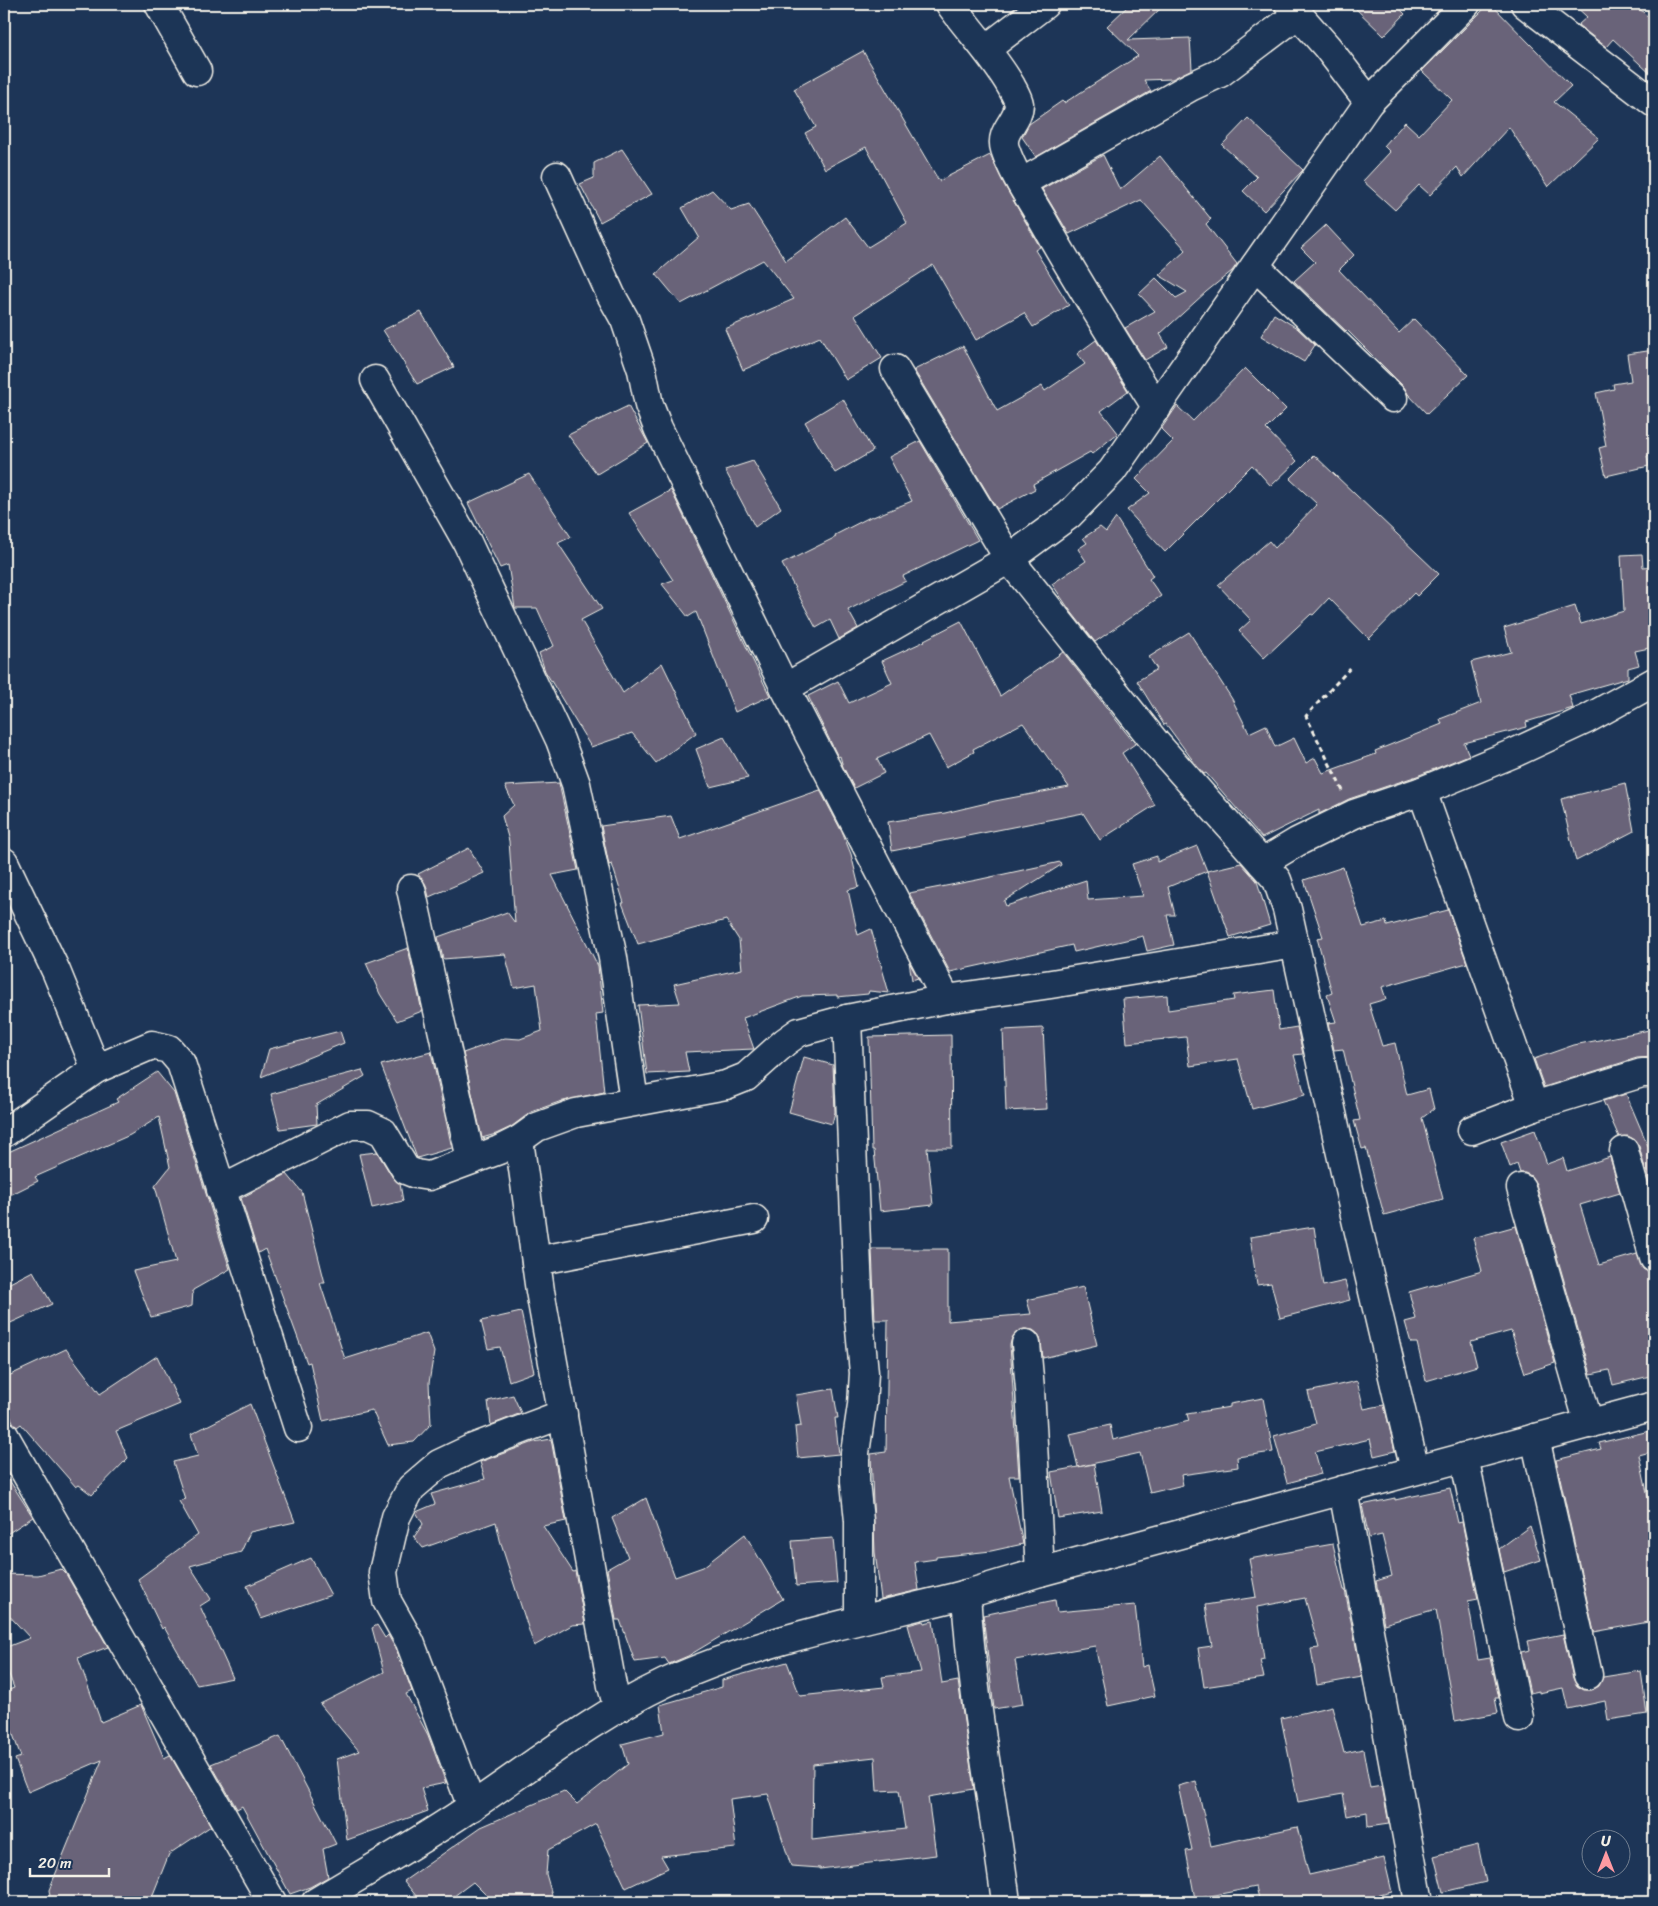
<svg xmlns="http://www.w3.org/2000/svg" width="1658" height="1906" font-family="Sriracha,sans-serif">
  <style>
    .building { fill: #696479; stroke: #f4f1e8; fill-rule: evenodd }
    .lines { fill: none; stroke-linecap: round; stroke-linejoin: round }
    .minor-casing { stroke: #f4f1e8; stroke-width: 31 }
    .tertiary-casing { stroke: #f4f1e8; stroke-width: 31 }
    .path { stroke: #f4f1e8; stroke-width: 3; stroke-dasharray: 5 4; stroke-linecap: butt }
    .minor { stroke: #1d3557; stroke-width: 28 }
    .tertiary { stroke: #1d3557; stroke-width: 28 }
  </style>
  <rect width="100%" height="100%" fill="#1d3557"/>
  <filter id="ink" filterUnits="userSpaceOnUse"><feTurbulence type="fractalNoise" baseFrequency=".02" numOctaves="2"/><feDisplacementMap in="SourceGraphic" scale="10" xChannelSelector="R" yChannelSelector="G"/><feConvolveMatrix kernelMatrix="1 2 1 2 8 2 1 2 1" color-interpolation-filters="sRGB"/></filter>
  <g filter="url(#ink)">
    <g class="building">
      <path d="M 1130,4 L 1165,4 L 1128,40 L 1190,38 L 1192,69 L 1172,79 L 1144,80 L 1151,91 L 1036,157 L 1022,137 L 1029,124 L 1062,101 L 1064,103 L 1138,56 L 1107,26 Z"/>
      <path d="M 1351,4 L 1395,4 L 1405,14 L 1384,36 Z"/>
      <path d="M 1489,4 L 1491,4 L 1571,86 L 1554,102 L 1599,138 L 1548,187 L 1509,127 L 1463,177 L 1457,167 L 1430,195 L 1419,185 L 1395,210 L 1363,181 L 1390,152 L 1384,146 L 1405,122 L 1419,135 L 1452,100 L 1422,71 Z"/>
      <path d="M 1573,4 L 1634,4 L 1654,22 L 1654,77 L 1613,39 L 1606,47 L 1578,25 L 1587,17 Z"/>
      <path d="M 863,51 L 939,181 L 990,155 L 1005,186 L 1040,247 L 1035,250 L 1069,305 L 1033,327 L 1024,313 L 976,340 L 933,265 L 855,315 L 882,358 L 846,380 L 820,337 L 743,370 L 725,329 L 794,299 L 763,260 L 681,304 L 656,274 L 699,237 L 682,208 L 712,190 L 731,210 L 749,204 L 786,261 L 845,217 L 868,247 L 907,223 L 866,147 L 825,169 L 805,133 L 816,127 L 794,89 Z"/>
      <path d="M 1248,118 L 1303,170 L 1264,211 L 1243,191 L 1257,177 L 1222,145 Z"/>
      <path d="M 622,149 L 652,194 L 600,222 L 580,184 L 594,178 L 594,163 Z"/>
      <path d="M 1103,155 L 1120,190 L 1160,156 L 1211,219 L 1206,224 L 1237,264 L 1232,271 L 1206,292 L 1160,334 L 1168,347 L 1145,360 L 1125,328 L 1155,311 L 1139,294 L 1156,278 L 1176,298 L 1187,292 L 1159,275 L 1186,250 L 1141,200 L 1069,234 L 1042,189 Z"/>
      <path d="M 1326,225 L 1354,255 L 1339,270 L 1399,333 L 1414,319 L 1468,375 L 1427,414 L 1408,394 L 1404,387 L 1347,330 L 1346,331 L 1294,281 L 1315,262 L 1301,248 Z"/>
      <path d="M 421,312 L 454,367 L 417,384 L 383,330 Z"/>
      <path d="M 1274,314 L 1297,328 L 1315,345 L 1304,362 L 1261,336 Z"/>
      <path d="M 1096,340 L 1128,391 L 1101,411 L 1118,433 L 1092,454 L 1090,452 L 1033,484 L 1035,489 L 997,509 L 914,370 L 963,346 L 997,411 L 1042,386 L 1045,391 L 1085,364 L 1077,354 Z"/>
      <path d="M 1654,350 L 1654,455 L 1647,456 L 1649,466 L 1606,476 L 1599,448 L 1606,446 L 1596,393 L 1614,389 L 1613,384 L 1631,381 L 1627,354 Z"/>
      <path d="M 1245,368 L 1286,409 L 1266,429 L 1297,461 L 1271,486 L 1252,465 L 1165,552 L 1127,510 L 1150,493 L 1136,479 L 1173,441 L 1161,429 L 1177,406 L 1193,421 Z"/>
      <path d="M 843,399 L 873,451 L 835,473 L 805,422 Z"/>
      <path d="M 628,406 L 648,443 L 597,474 L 568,435 Z"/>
      <path d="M 920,441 L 978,540 L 903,576 L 906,581 L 848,610 L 858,628 L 839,639 L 830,620 L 816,628 L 782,564 L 836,537 L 835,535 L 872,516 L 873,517 L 912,501 L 889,457 Z"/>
      <path d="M 1314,455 L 1439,574 L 1417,596 L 1414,593 L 1369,639 L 1329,598 L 1313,615 L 1311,614 L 1264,658 L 1239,631 L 1251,620 L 1218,585 L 1269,541 L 1275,548 L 1317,504 L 1290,479 Z"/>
      <path d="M 753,461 L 781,508 L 755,527 L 725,470 Z"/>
      <path d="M 529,474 L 571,537 L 558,543 L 602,609 L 581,620 L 623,693 L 662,663 L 696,733 L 656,763 L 632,733 L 591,747 L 545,671 L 539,653 L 554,646 L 537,608 L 515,608 L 508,565 L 500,568 L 468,503 Z"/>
      <path d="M 671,490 L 770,696 L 735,712 L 696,612 L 688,617 L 662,584 L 673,580 L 629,513 Z"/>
      <path d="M 1116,518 L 1153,576 L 1149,579 L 1161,596 L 1095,642 L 1069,609 L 1052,584 L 1086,561 L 1078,549 L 1087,543 L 1083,538 L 1100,527 L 1106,532 Z"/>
      <path d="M 1642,554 L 1643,567 L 1654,566 L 1654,647 L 1635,651 L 1639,665 L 1628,668 L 1628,678 L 1569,695 L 1573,708 L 1526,722 L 1527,727 L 1464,743 L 1469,755 L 1417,776 L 1349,799 L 1319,814 L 1319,810 L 1262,838 L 1206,773 L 1204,774 L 1197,766 L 1166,724 L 1164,725 L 1137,681 L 1157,669 L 1149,657 L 1189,632 L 1232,699 L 1249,733 L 1266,725 L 1275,747 L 1294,738 L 1306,763 L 1315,758 L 1323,773 L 1376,754 L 1375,751 L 1442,724 L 1440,719 L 1481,703 L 1471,662 L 1511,652 L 1504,628 L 1575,606 L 1581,624 L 1624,611 L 1621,555 Z"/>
      <path d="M 961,621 L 1000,696 L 1063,652 L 1135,744 L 1122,753 L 1155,805 L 1100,840 L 1083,813 L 892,851 L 888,822 L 945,813 L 995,801 L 1069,787 L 1023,723 L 973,749 L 974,752 L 946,767 L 929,735 L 877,759 L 884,773 L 854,788 L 843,767 L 840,756 L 838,757 L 808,696 L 838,681 L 849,703 L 892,683 L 882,661 L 925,641 L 924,640 Z"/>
      <path d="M 724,737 L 748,778 L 710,787 L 696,749 Z"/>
      <path d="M 559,783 L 578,870 L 552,875 L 598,966 L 603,1013 L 596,1014 L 604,1092 L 559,1102 L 531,1112 L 511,1127 L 496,1134 L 482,1138 L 463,1053 L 505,1038 L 520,1039 L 542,1031 L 536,984 L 514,988 L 505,954 L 443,959 L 438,937 L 507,912 L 515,923 L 509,841 L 502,816 L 514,805 L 505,786 Z"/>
      <path d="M 1625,783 L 1634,831 L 1576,861 L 1561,799 Z"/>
      <path d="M 820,790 L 842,832 L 851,854 L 859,887 L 848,890 L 858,935 L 871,929 L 889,993 L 869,991 L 868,994 L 837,997 L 837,995 L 802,996 L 743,1018 L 754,1049 L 685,1052 L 689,1072 L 647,1074 L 638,1005 L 680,1003 L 674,984 L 742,969 L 739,940 L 726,920 L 638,944 L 622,903 L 624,903 L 612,864 L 609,865 L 601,826 L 671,816 L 680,839 Z"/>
      <path d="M 1197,846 L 1207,871 L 1168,887 L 1175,915 L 1167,915 L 1174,945 L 1147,951 L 1143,936 L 1074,952 L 1072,945 L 950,972 L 909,893 L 977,880 L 1060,862 L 1061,865 L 1004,901 L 1006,906 L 1086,880 L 1088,900 L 1143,896 L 1132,864 L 1157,856 L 1157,862 Z"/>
      <path d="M 469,848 L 484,873 L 429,897 L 426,885 L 418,874 Z"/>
      <path d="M 1241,863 L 1257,881 L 1270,925 L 1230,937 L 1207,871 Z"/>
      <path d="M 1343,867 L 1363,927 L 1386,921 L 1387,926 L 1448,910 L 1467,963 L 1382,987 L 1386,999 L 1369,1004 L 1382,1046 L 1395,1043 L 1407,1095 L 1429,1089 L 1434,1109 L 1422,1118 L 1443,1199 L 1384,1215 L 1366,1148 L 1362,1149 L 1354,1121 L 1360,1120 L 1343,1049 L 1334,1050 L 1328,1023 L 1336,1022 L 1327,995 L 1332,993 L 1317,938 L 1323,937 L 1304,880 Z"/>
      <path d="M 408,948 L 422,1011 L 397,1021 L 380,994 L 366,963 Z"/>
      <path d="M 909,962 L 918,978 L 912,980 Z"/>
      <path d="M 1274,990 L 1279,1030 L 1297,1027 L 1303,1054 L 1294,1055 L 1305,1095 L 1252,1109 L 1238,1059 L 1190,1066 L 1186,1037 L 1127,1043 L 1123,999 L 1167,995 L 1168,1010 L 1234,1000 L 1233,995 Z"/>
      <path d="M 1043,1028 L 1047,1109 L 1006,1111 L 1003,1030 Z"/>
      <path d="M 1654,1029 L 1654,1057 L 1637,1058 L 1544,1087 L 1534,1059 L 1574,1045 Z"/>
      <path d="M 340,1031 L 344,1043 L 261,1077 L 269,1049 Z"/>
      <path d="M 951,1035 L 952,1148 L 927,1148 L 933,1205 L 880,1211 L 874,1150 L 872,1150 L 869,1037 Z"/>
      <path d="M 431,1052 L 452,1148 L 417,1158 L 381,1065 Z"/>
      <path d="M 804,1057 L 833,1065 L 835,1112 L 832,1124 L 789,1112 Z"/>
      <path d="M 362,1070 L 365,1076 L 316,1105 L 317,1124 L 280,1129 L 271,1094 Z"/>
      <path d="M 157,1072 L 174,1093 L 230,1269 L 193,1290 L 192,1306 L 151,1317 L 133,1271 L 176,1262 L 155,1186 L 170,1167 L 159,1117 L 130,1135 L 35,1177 L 38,1181 L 4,1198 L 4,1154 L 118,1102 L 116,1099 Z"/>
      <path d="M 1626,1094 L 1654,1160 L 1654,1182 L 1649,1184 L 1639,1146 L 1635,1140 L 1628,1136 L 1619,1137 L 1603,1101 Z"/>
      <path d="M 1535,1130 L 1547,1164 L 1563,1158 L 1567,1171 L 1610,1157 L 1620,1193 L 1580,1205 L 1599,1265 L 1637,1254 L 1643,1269 L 1650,1273 L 1654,1273 L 1654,1375 L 1613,1385 L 1609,1370 L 1591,1374 L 1536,1184 L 1531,1176 L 1525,1173 L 1520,1173 L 1517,1164 L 1510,1167 L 1501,1142 Z"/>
      <path d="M 377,1152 L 393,1178 L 400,1184 L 403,1201 L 372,1208 L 359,1154 Z"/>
      <path d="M 287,1174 L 302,1192 L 325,1283 L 320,1283 L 345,1359 L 427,1333 L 434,1352 L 429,1383 L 431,1424 L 414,1442 L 388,1445 L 372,1410 L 323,1421 L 310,1362 L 307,1363 L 265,1249 L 258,1253 L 241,1198 Z"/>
      <path d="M 1516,1226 L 1555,1363 L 1525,1373 L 1511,1331 L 1471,1342 L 1477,1366 L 1426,1381 L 1417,1343 L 1411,1343 L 1405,1322 L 1416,1319 L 1409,1292 L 1482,1271 L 1473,1238 Z"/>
      <path d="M 1314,1227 L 1323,1286 L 1345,1281 L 1350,1300 L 1280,1318 L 1271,1283 L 1257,1285 L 1250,1237 Z"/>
      <path d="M 872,1249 L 948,1249 L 948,1321 L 1031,1314 L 1027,1300 L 1083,1287 L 1097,1345 L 1043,1358 L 1041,1342 L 1039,1335 L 1033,1330 L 1024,1329 L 1017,1332 L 1012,1338 L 1010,1345 L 1019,1476 L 1009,1476 L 1023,1544 L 991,1551 L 936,1557 L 936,1559 L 915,1562 L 919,1590 L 881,1599 L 875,1552 L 871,1454 L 886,1452 L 888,1320 L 875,1320 Z"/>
      <path d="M 33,1271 L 52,1304 L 4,1326 L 4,1286 Z"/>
      <path d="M 521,1312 L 534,1372 L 509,1381 L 500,1347 L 488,1349 L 481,1321 Z"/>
      <path d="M 66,1349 L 100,1394 L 157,1356 L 180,1404 L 116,1431 L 128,1458 L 92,1495 L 79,1485 L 76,1487 L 21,1424 L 17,1427 L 14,1424 L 4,1402 L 4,1378 Z"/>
      <path d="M 1357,1381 L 1364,1409 L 1384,1405 L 1395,1451 L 1374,1456 L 1370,1439 L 1315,1452 L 1321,1474 L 1287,1483 L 1274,1436 L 1316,1424 L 1308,1392 Z"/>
      <path d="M 833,1389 L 838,1418 L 835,1418 L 839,1454 L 798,1458 L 795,1427 L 801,1426 L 796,1395 Z"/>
      <path d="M 513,1395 L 521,1413 L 491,1425 L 488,1401 Z"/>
      <path d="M 1263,1398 L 1273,1452 L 1237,1457 L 1238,1467 L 1181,1475 L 1183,1485 L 1150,1493 L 1140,1453 L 1078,1467 L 1070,1434 L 1110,1425 L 1113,1440 L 1189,1421 L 1187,1414 L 1230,1407 L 1230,1404 Z"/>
      <path d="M 250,1404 L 295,1522 L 250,1532 L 241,1552 L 190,1566 L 211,1599 L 200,1606 L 233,1678 L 197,1685 L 164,1627 L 162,1629 L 138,1579 L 198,1535 L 179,1501 L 185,1499 L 173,1462 L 198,1456 L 191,1434 Z"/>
      <path d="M 1654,1430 L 1654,1451 L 1639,1455 L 1654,1525 L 1654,1621 L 1594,1632 L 1556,1460 L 1601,1449 L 1599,1443 Z"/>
      <path d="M 551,1439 L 566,1521 L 543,1526 L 573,1572 L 575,1571 L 585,1624 L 572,1625 L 534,1646 L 501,1544 L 496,1522 L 423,1548 L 414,1537 L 423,1524 L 416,1512 L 435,1504 L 431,1494 L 485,1479 L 480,1462 L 534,1442 Z"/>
      <path d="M 1094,1464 L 1102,1511 L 1058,1518 L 1051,1472 Z"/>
      <path d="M 4,1472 L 33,1517 L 4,1536 Z"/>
      <path d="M 1450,1488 L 1458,1523 L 1462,1522 L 1478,1599 L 1468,1601 L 1478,1660 L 1490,1658 L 1499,1698 L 1495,1698 L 1498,1713 L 1455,1721 L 1436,1609 L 1384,1624 L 1376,1581 L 1392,1576 L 1382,1535 L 1369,1538 L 1362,1505 L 1395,1498 L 1395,1500 Z"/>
      <path d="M 646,1498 L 675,1577 L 703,1567 L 745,1534 L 783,1599 L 688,1656 L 669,1664 L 665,1658 L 635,1662 L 620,1620 L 616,1620 L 607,1569 L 628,1557 L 612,1518 Z"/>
      <path d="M 1530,1526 L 1541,1560 L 1504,1572 L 1499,1549 Z"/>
      <path d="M 833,1538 L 837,1583 L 796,1586 L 792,1541 Z"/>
      <path d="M 1333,1544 L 1344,1590 L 1345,1590 L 1362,1677 L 1317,1685 L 1311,1649 L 1319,1648 L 1305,1598 L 1257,1607 L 1264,1659 L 1260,1660 L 1264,1678 L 1204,1687 L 1198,1648 L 1212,1646 L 1205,1605 L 1256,1597 L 1249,1559 Z"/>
      <path d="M 311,1558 L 331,1595 L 261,1619 L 247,1586 Z"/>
      <path d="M 61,1569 L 66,1574 L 108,1647 L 78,1658 L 101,1722 L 141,1705 L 164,1758 L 170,1755 L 211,1826 L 169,1854 L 150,1902 L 51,1902 L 49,1890 L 102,1760 L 28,1792 L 15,1759 L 21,1757 L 4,1709 L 4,1692 L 14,1688 L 4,1661 L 4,1648 L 30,1638 L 4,1610 L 4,1574 L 38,1575 Z"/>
      <path d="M 1055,1600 L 1057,1612 L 1135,1605 L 1142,1667 L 1148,1665 L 1155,1696 L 1108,1706 L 1095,1646 L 1015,1660 L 1023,1704 L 994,1709 L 983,1615 Z"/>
      <path d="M 923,1621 L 924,1623 L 933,1621 L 942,1684 L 958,1681 L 974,1789 L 928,1797 L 936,1855 L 820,1869 L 820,1868 L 791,1866 L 768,1794 L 730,1799 L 736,1848 L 661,1856 L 668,1868 L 626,1888 L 596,1824 L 548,1850 L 546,1874 L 554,1902 L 493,1902 L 473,1882 L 446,1902 L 421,1902 L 404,1881 L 481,1827 L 564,1791 L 577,1804 L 628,1764 L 622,1744 L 664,1733 L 660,1705 L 722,1687 L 722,1680 L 787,1662 L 800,1696 L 884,1687 L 882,1677 L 921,1672 L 908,1625 ZM 875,1757 L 877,1791 L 899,1790 L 905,1829 L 812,1840 L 813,1764 Z"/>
      <path d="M 377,1625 L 385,1638 L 388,1635 L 396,1649 L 399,1656 L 397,1657 L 402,1664 L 412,1691 L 406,1694 L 428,1735 L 446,1783 L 421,1788 L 428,1811 L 347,1840 L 337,1759 L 359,1751 L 320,1704 L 384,1672 L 372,1628 Z"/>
      <path d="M 1563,1634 L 1573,1678 L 1577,1686 L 1584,1690 L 1592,1690 L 1599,1686 L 1603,1677 L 1641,1671 L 1647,1714 L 1608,1720 L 1605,1701 L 1568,1709 L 1563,1688 L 1539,1693 L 1539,1691 L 1530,1693 L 1521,1652 L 1530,1650 L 1528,1641 Z"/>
      <path d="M 1332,1706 L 1344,1753 L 1363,1749 L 1370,1788 L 1382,1786 L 1389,1824 L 1368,1827 L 1367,1812 L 1347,1816 L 1343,1794 L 1298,1802 L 1281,1718 Z"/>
      <path d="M 280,1736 L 336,1844 L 323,1849 L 328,1877 L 310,1887 L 290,1894 L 242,1806 L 237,1809 L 211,1764 Z"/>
      <path d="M 1196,1781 L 1211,1846 L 1297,1827 L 1309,1875 L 1384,1858 L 1392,1892 L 1364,1899 L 1364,1902 L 1260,1902 L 1256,1887 L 1195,1899 L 1186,1851 L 1192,1850 L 1178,1786 Z"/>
      <path d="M 1478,1845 L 1486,1882 L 1443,1892 L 1434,1856 Z"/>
    </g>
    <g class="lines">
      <g class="minor-casing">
        <g id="minor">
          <path d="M 159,4 L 197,71"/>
          <path d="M 950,4 C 970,32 994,56 1011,86 C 1014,92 1018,98 1019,104 C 1019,121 999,131 1005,149 C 1014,176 1032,201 1046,226 C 1081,288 1119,348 1157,408"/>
          <path d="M 1289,4 L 1327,47 L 1369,102"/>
          <path d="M 1525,4 L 1654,103"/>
          <path d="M 986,49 L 1045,4"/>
          <path d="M 557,176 L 611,295 L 625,320 L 642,370 L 649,405 L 658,428 L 785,688 L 946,999"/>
          <path d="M 1021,183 L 1190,87 L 1220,73 L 1298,14"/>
          <path d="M 1255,266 L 1393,398"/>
          <path d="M 375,380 L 467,542 L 560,740 L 576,784 L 613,958 L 634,1101"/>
          <path d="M 785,688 L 1009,559 L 895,369"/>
          <path d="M 1422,791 L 1534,1106"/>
          <path d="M 4,862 L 56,971 L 96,1069"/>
          <path d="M 1262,863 L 1297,842 L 1354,814 L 1422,791 L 1514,753 L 1587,719 L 1654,682"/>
          <path d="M 411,889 L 471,1159"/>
          <path d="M 847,1019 L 859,1318 L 864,1373 L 862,1405 L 855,1453 L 855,1481 L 859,1521 L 859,1619"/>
          <path d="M 1472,1130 L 1534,1106 L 1642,1073 L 1654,1073"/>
          <path d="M 4,1133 L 96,1069 L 152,1045 L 169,1049 L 181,1063 L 298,1428"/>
          <path d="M 1624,1151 L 1654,1258"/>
          <path d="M 1521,1188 L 1589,1424"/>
          <path d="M 221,1190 L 350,1125 L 368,1125 L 383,1132 L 406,1170 L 416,1174 L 429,1176 L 499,1150 L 519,1140"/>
          <path d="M 536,1261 L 754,1219"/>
          <path d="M 1026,1344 L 1030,1389 L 1040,1572"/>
          <path d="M 1535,1438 L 1588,1675"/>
          <path d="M 1464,1457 L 1519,1718"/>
          <path d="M 1415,1470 L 1347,1181 L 1287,909 L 1277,880 L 1155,742 L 1009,559 L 1069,515 L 1112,471 L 1369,102 L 1466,4"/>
          <path d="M 1343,1490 L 1419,1902"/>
          <path d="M 966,1594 C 972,1698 993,1799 1006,1902"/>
          <path d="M 618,1708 L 612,1686 L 540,1291 L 519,1140 L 537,1127 L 576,1113 L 726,1085 L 746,1077 L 785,1042 L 799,1032 L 847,1019 L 946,999 L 1051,984 L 1295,944"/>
          <path d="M 472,1807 L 410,1642 L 387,1601 L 383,1572 L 396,1517 L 411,1488 L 439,1464 L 473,1448 L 563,1414"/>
        </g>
      </g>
      <g class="tertiary-casing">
        <g id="tertiary">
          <path d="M 4,1435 L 272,1902"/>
          <path d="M 316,1902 C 369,1870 423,1840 474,1805 C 536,1763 597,1715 665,1683 C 761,1639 865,1620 967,1594 C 991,1587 1016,1579 1040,1572 L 1654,1406"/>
        </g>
      </g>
      <path class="path" d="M 1343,791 L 1306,716 L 1352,666"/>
      <use href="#minor" class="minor"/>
      <use href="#tertiary" class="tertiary"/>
    </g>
  </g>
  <rect width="1658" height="1906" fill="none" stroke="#1d3557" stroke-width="20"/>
  <rect x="10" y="10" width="1638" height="1886" fill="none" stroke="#f4f1e8" stroke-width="2" filter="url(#ink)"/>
  <g transform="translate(1606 1854)"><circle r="24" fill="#1d3557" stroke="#738091"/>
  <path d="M0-4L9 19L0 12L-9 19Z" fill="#ff9aa2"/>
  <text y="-8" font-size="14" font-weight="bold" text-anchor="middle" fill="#f4f1e8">U</text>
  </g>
  <path d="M30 1868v8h79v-8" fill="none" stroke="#f4f1e8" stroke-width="2.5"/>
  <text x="38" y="1868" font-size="15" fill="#f4f1e8" stroke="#1d3557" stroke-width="4" paint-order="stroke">20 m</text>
</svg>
